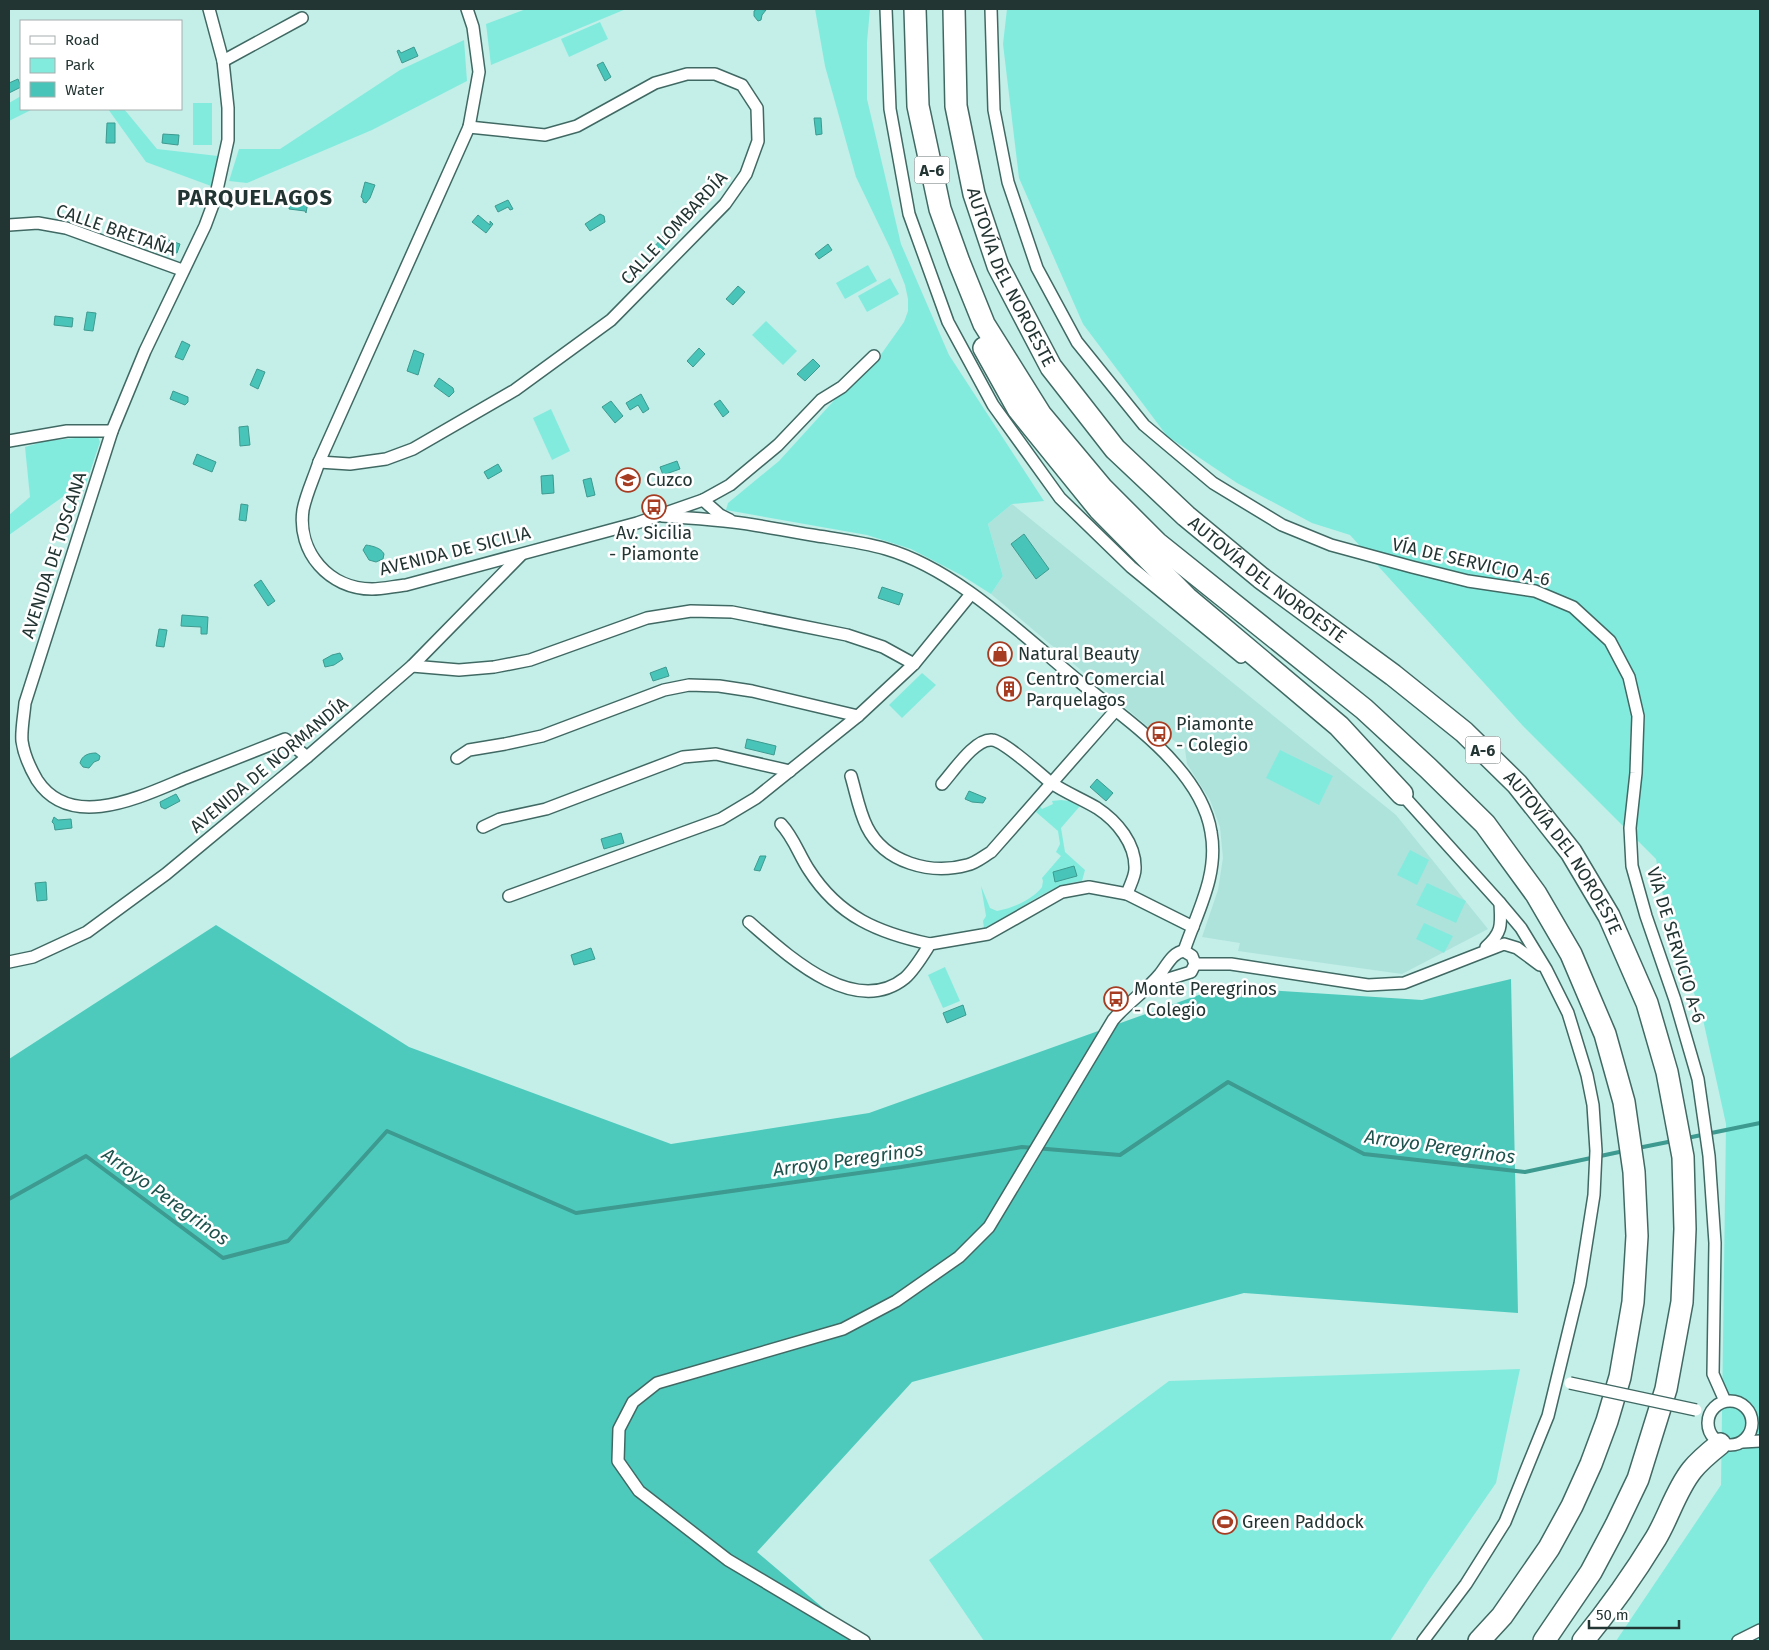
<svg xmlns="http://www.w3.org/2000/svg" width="1769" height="1650" font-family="'Fira Sans',sans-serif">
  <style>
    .built { fill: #aee3dc }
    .green { fill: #83ebde }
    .forest { fill: #4ecabd }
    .water { fill: #48c5b8; stroke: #3d9a90 }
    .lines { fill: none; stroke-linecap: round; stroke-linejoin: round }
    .stream { stroke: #3d9a90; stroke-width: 4 }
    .street-casing { stroke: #416964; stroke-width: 14 }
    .highway-casing { stroke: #416964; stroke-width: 24 }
    .street { stroke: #fff; stroke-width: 11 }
    .highway { stroke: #fff; stroke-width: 21 }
    .street-bridge-casing { stroke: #416964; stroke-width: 14; stroke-linecap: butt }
    .street-bridge { stroke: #fff; stroke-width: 11 }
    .labels { text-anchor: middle; stroke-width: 5; stroke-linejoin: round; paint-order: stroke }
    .shield { fill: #fff; stroke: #657270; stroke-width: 1 }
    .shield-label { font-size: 16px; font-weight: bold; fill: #233532 }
    .street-label { font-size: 18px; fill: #233532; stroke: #fff }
    .poi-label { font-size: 18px; fill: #233532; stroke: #fff; text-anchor: start }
    .water-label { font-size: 19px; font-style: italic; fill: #1e534d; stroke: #fff }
    .district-label { font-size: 22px; font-weight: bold; letter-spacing: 1px; fill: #233532; stroke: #fff }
  </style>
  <rect width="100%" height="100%" fill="#c3efe8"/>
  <path class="built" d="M 1012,504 L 1396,815 L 1488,929 L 1402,974 L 1238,951 L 1240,943 L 1202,937 L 1218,890 L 1223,858 L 1220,827 L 1210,800 L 1187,764 L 1185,749 L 1160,730 L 1153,731 L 991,594 L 1003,576 L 988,524 Z"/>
  <g class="green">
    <path d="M 526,9 L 626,9 L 491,65 L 486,24 Z"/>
    <path d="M 815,9 L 870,9 L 867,42 L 867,99 L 901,244 L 949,355 L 1044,501 L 1012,504 L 988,524 L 1003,576 L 991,594 L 961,575 L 911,549 L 867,535 L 726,510 L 728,503 L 779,461 L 839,395 L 877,360 L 904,322 L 908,311 L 908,299 L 905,285 L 891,250 L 856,177 L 825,66 Z"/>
    <path d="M 1007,9 L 1760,9 L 1760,1641 L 1616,1641 L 1721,1485 L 1726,1124 L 1702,1015 L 1678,949 L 1663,896 L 1656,859 L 1523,726 L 1350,535 L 1312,523 L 1237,483 L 1167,436 L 1083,324 L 1019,178 L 1003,44 Z"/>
    <path d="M 600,22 L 608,39 L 569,57 L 561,39 Z"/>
    <path d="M 464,40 L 467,81 L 372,130 L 247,183 L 229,181 L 239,149 L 280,149 L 400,70 Z"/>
    <path d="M 21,96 L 21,109 L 33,109 L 9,121 L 9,103 Z"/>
    <rect x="193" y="103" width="19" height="42"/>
    <path d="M 108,109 L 124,109 L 157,149 L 218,156 L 211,186 L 146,162 Z"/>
    <path d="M 868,265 L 877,281 L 845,299 L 836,283 Z"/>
    <path d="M 890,278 L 899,294 L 867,312 L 858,296 Z"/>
    <path d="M 766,321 L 797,351 L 783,365 L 752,335 Z"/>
    <path d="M 551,409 L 570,451 L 552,460 L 533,418 Z"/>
    <path d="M 95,436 L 98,437 L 100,442 L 81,499 L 64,496 L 9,535 L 9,515 L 30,497 L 25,447 L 46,441 Z"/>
    <path d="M 922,673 L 936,685 L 902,718 L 889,705 Z"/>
    <path d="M 1280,750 L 1333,776 L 1319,805 L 1266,778 Z"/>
    <path d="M 1061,800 L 1069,801 L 1080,806 L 1061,828 L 1065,852 L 1085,870 L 1082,881 C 1045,885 1016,915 984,928 L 983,921 L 986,916 L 981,886 L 990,908 L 997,911 C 1013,908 1032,900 1042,887 L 1043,881 L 1042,878 L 1061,856 L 1056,852 L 1060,844 L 1058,831 L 1036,812 L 1040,806 L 1042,809 L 1053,804 L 1052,801 Z"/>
    <path d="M 1410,850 L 1429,860 L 1417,885 L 1397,875 Z"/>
    <path d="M 1427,883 L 1466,901 L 1456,923 L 1416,905 Z"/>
    <path d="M 1424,923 L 1453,936 L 1444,953 L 1416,939 Z"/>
    <path d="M 945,967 L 960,1001 L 943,1008 L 928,975 Z"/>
    <path d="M 1520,1369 L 1496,1483 L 1429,1580 L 1390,1641 L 984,1641 L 929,1560 L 1169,1381 Z"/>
  </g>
  <path class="forest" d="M 216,925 L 409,1047 L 671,1144 L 869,1113 L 1221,987 L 1422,1000 L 1511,979 L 1518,1313 L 1244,1293 L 912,1382 L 757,1552 L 862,1641 L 9,1641 L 9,1059 Z"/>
  <g class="water">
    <path d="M 757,9 L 766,10 L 762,15 L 761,20 L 758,21 L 754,16 L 754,11 Z"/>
    <path d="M 414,47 L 418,56 L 402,63 L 397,51 L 399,50 L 401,53 Z"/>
    <path d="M 603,62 L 611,77 L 605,81 L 597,65 Z"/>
    <path d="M 18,79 L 21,87 L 9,93 L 9,83 Z"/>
    <path d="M 814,118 L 821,118 L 822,134 L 816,135 Z"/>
    <path d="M 107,123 L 115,123 L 115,143 L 106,143 Z"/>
    <path d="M 163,134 L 179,135 L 178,145 L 162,143 Z"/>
    <path d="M 365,182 L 375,185 L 370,198 L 366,203 L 363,202 L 363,199 L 361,197 Z"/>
    <path d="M 290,200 L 308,202 L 306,213 L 305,211 L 289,209 Z"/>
    <path d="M 508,200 L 513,209 L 510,210 L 508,207 L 498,212 L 495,206 Z"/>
    <path d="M 600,214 L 604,216 L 605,222 L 590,231 L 585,224 Z"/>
    <path d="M 478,215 L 490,225 L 490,221 L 493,224 L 486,233 L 472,222 Z"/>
    <path d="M 664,234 L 671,241 L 659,254 L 653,248 L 662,238 Z"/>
    <path d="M 163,238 L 180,244 L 177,253 L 160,247 L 159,242 Z"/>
    <path d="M 828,244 L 832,250 L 819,259 L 815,254 Z"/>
    <path d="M 738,286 L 745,292 L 733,305 L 726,299 Z"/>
    <path d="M 87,312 L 96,313 L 93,331 L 84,330 Z"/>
    <path d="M 55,316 L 73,318 L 72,327 L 54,325 Z"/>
    <path d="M 182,341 L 190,345 L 183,360 L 175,357 Z"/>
    <path d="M 699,348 L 705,354 L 693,367 L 687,361 Z"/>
    <path d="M 414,350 L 424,354 L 418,375 L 407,371 Z"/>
    <path d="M 813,359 L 820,366 L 805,381 L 797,374 Z"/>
    <path d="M 257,369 L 265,372 L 258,389 L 250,385 Z"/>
    <path d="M 439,378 L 453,388 L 454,392 L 449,397 L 434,386 Z"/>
    <path d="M 173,391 L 188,397 L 188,402 L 185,405 L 170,399 Z"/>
    <path d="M 641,394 L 649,409 L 643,413 L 638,405 L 630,410 L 626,403 Z"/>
    <path d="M 720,400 L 729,412 L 723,417 L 714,404 Z"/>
    <path d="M 611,401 L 623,416 L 615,423 L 602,407 Z"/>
    <path d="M 248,426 L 250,445 L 240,446 L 239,427 Z"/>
    <path d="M 197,454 L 216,462 L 212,472 L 193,464 Z"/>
    <path d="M 677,461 L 680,469 L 663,475 L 660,467 Z"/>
    <path d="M 498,464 L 502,471 L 488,479 L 484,472 Z"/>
    <path d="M 553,475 L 554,493 L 542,494 L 541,476 Z"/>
    <path d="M 591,478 L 595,495 L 587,497 L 583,480 Z"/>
    <path d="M 241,504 L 248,505 L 246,521 L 239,520 Z"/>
    <path d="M 1024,534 L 1049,569 L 1036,579 L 1011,544 Z"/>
    <path d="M 366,545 C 373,546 381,548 384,554 L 383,559 L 376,562 L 369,560 L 363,550 Z"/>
    <path d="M 261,580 L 275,601 L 268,606 L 254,585 Z"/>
    <path d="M 882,587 L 903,594 L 899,605 L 878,598 Z"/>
    <path d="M 182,615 L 208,617 L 207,634 L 201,634 L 201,627 L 181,626 Z"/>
    <path d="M 159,629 L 167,630 L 164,647 L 156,646 Z"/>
    <path d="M 340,653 L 343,659 L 334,665 L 325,667 L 323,660 L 332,655 Z"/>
    <path d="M 666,667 L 669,676 L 653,681 L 650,673 Z"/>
    <path d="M 747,739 L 776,746 L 774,755 L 745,748 Z"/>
    <path d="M 96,753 L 100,756 L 99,760 L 94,762 L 89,768 L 83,767 L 80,763 C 82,755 89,753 96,753 Z"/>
    <path d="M 1097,779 L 1113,793 L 1106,801 L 1090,787 Z"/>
    <path d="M 969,791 L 986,798 L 983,803 L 972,802 L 965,799 Z"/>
    <path d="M 176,794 L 180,801 L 165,809 L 161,807 L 160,802 Z"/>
    <path d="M 54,817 L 58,820 L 71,819 L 72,828 L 55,830 L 54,824 L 52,822 Z"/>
    <path d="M 621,833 L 624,843 L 604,849 L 601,839 Z"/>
    <path d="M 760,856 L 766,856 L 760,871 L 754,870 Z"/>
    <path d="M 1074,866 L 1077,876 L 1055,882 L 1053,872 Z"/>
    <path d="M 46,882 L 47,900 L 37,901 L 35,883 Z"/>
    <path d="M 591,948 L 595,959 L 574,965 L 571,955 Z"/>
    <path d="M 963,1005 L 966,1015 L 947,1023 L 943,1013 Z"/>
  </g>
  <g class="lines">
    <g class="stream">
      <path d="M 1687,1138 L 1760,1123"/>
      <path d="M 1638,1148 L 1673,1141"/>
      <path d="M 9,1199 L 86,1156 L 223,1258 L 288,1241 L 387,1131 L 576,1213 L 901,1167 L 1022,1147 L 1120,1155 L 1228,1082 L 1364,1154 L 1525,1172 L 1624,1151"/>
    </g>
    <g class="street-casing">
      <g id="street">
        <path d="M 209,9 L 223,61 L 228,108 L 228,140 L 215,199 L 205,226 L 145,351 L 112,431 L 25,703 C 24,715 21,730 22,741 C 24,755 30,768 37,780 C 71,832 142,796 186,778 C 219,765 252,752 285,739 L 307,757"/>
        <path d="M 467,9 L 473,27 L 479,72 L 469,127 L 319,462 C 314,478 306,494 303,510 C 297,552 329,589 372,589 C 383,589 395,586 406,585 L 637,523 L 703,500 L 730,485 L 778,445 L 821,400 L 842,387 L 874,356"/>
        <path d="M 886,9 L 890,109 L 909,214 L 948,322 L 993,405 L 1060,498 L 1131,567 L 1241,657"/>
        <path d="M 991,9 L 994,110 L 1008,182 L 1037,268 L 1077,342 L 1144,425 L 1213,483 L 1282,525 L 1331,545 L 1412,567 L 1468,581 L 1535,591 L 1573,607 L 1610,641 L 1629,677 L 1638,716 L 1636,773 L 1630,828 L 1632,866 L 1646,916 L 1675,1000 L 1698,1079 L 1709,1156 L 1715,1243 L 1713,1374 L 1725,1401"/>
        <path d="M 223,61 L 302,18"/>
        <path d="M 9,225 L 38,223 L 66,228 L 182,270"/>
        <path d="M 9,441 L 67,431 L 112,431"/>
        <path d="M 319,462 L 350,464 L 386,459 L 413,449 L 515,390 L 611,320 L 725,204 L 746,174 L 758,141 L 757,108 L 742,85 L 715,74 L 687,74 L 655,83 L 577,126 L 545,135 L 469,127"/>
        <path d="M 703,500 L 720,515 L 730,520"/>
        <path d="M 662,516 C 686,518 709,519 733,522 C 759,525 786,531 812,535 C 836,539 862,542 886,549 C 958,570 1023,636 1081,683 C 1111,707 1150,735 1174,763 C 1191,782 1207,807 1211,832 C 1219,875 1197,912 1184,951"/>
        <path d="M 412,666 L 459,670 L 494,667 L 530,660 L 647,618 L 691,611 L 732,612 L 847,635 L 883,647 L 914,664"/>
        <path d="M 457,758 L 469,750 L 505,744 L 542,736 L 664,690 L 689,685 L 719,686 L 752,691 L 858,716"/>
        <path d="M 851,776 C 856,793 859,811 867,827 C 885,863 931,875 967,865 C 976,863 984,856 991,852 L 1115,711"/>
        <path d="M 942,784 C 953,772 975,738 992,740 C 1004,741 1039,773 1050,782 C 1064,792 1082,799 1097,808 C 1117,821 1136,844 1135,869 C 1135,877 1129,887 1127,894"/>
        <path d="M 1399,791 L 1500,903 L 1521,928 L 1546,969 L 1568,1013 L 1587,1075 L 1593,1105 L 1596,1151 L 1594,1195 L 1580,1284 L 1548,1416 L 1505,1522 L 1466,1584 L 1423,1641"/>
        <path d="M 781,824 C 794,838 799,855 809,870 C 839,917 879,933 930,944"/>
        <path d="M 483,827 L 500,819 L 546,809 L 683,757 L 716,754 L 790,771"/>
        <path d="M 509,896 L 721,819 L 756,798 L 858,716 L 914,664 L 971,594"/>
        <path d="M 749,922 C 786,954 854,1019 905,978 C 915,969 923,955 930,944 L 988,934 L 1062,892 L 1089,887 L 1127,894 L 1193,927"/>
        <path d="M 1486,947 C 1503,932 1501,924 1500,903"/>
        <path d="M 9,962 L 33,957 L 87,932 L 166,874 L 307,757 L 412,666 L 521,555"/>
        <path d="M 1195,964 L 1231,964 L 1368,985 L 1404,983 L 1504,944 L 1517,948 L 1540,965"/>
        <circle cx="1730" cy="1423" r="22"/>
        <path d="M 1743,1442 L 1760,1441"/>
        <path d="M 864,1641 L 728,1560 L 639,1491 L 618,1461 L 619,1429 L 633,1402 L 657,1383 L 843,1329 L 896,1301 L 959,1257 L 989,1227 L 1113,1020 C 1127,1003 1146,991 1160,974 C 1167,965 1173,952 1184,951 L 1192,956 L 1195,964 L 1191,972 L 1152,984"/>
        <path d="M 1738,1641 L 1760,1630"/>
      </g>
    </g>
    <g class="highway-casing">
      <g id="highway">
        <path d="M 915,9 L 918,106 L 940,209 L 959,262 L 984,324 L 1041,415 L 1102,488 L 1157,543 L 1364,709 L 1428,768 L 1485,824 L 1536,894 L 1571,954 L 1605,1034 L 1624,1102 L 1634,1172 L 1637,1236 L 1633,1302 L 1620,1377 L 1607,1421 L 1591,1464 L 1572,1506 L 1549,1548 L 1502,1616 L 1479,1641"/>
        <path id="s1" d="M 954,9 L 956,106 L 974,194 L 998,266 L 1051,367 L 1115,449 L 1186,516 L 1261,578 L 1393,675 L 1464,732 L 1517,784 L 1571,852 L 1609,916 L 1647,1003 L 1667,1072 L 1683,1157 L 1685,1229 L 1682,1302 L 1666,1389 L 1638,1479 L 1616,1525 L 1591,1572 L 1544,1641"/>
        <path d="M 984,348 L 1018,409 L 1099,509 L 1187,598 L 1339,726 L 1402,794"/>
        <path d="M 1583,1641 C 1610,1608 1634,1574 1656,1538 C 1669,1516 1676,1490 1692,1470 C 1700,1460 1710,1452 1720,1444"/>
      </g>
    </g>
    <use href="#street" class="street"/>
    <use href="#highway" class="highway"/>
    <g class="street-bridge-casing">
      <path id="street-bridge" d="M 1570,1383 L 1696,1410"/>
    </g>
    <use href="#street-bridge" class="street-bridge"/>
  </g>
  <defs>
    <g id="school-ring" transform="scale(1.25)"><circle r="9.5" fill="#fff" stroke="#a63d23" stroke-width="1.5"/><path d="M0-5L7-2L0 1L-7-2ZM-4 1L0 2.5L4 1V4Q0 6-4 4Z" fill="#a63d23"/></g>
    <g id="bus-ring" transform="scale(1.25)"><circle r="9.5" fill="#fff" stroke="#a63d23" stroke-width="1.5"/><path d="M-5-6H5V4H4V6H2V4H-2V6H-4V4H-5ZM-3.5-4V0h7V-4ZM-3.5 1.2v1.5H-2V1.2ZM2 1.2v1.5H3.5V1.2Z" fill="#a63d23"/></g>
    <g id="shop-ring" transform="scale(1.25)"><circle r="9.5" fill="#fff" stroke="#a63d23" stroke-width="1.5"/><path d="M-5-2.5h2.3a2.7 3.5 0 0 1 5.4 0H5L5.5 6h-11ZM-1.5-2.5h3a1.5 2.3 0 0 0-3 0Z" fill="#a63d23"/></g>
    <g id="building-ring" transform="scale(1.25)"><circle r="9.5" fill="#fff" stroke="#a63d23" stroke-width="1.5"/><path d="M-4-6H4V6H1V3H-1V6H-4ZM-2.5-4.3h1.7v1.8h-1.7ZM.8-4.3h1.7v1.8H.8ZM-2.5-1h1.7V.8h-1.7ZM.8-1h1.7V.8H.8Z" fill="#a63d23"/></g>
    <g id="stadium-ring" transform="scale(1.25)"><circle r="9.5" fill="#fff" stroke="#a63d23" stroke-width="1.5"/><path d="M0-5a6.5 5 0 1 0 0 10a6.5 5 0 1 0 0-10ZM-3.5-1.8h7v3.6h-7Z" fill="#a63d23"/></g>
  </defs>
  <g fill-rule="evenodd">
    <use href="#school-ring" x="628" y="480"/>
    <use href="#bus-ring" x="654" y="507"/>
    <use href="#shop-ring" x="1000" y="654"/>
    <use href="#building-ring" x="1009" y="689"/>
    <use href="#bus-ring" x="1159" y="734"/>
    <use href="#bus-ring" x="1116" y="999"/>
    <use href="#stadium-ring" x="1225" y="1522"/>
  </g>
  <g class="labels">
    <g class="shield">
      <rect x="914.5" y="156.5" width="35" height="27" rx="4"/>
      <rect x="1465.5" y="736.5" width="35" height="27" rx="4"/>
    </g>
    <g class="shield-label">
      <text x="932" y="176">A-6</text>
      <text x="1483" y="756">A-6</text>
    </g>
    <g class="street-label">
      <text transform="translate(674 228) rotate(-47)" y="6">CALLE LOMBARDÍA</text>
      <text transform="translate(116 230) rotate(19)" y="6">CALLE BRETAÑA</text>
      <text dy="6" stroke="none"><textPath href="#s1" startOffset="278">AUTOVÍA DEL NOROESTE</textPath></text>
      <text transform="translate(455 551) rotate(-14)" y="6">AVENIDA DE SICILIA</text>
      <text transform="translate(54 555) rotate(-72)" y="6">AVENIDA DE TOSCANA</text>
      <text transform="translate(1471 562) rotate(13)" y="6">VÍA DE SERVICIO A-6</text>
      <text dy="6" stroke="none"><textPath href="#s1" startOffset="682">AUTOVÍA DEL NOROESTE</textPath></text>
      <text transform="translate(269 765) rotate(-40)" y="6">AVENIDA DE NORMANDÍA</text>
      <text dy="6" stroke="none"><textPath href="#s1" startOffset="1088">AUTOVÍA DEL NOROESTE</textPath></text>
      <text transform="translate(1676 945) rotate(73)" y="6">VÍA DE SERVICIO A-6</text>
    </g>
    <g class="poi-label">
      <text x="646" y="486">Cuzco</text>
      <text x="654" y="539" text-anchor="middle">Av. Sicilia<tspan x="654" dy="21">- Piamonte</tspan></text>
      <text x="1018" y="660">Natural Beauty</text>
      <text x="1026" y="685">Centro Comercial<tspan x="1026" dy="21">Parquelagos</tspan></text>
      <text x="1176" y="730">Piamonte<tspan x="1176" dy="21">- Colegio</tspan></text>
      <text x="1134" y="995">Monte Peregrinos<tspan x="1134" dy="21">- Colegio</tspan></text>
      <text x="1242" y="1528">Green Paddock</text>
    </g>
    <g class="water-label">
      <text transform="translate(1440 1146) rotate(8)" y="7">Arroyo Peregrinos</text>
      <text transform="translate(848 1159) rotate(-8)" y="7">Arroyo Peregrinos</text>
      <text transform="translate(166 1196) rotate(36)" y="7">Arroyo Peregrinos</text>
    </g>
    <g class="district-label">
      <text x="255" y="205">PARQUELAGOS</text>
    </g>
  </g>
  <rect width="1769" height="1650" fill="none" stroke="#233532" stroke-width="20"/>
  <rect x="20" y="20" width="162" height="90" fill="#ffffff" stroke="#a7aead"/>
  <rect x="30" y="36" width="25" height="8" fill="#ffffff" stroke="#a7aead"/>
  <text x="65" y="45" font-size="15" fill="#233532">Road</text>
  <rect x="30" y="58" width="25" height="15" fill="#83ebde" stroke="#a7aead"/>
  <text x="65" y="70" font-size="15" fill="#233532">Park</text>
  <rect x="30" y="82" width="25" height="15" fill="#48c5b8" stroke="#a7aead"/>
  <text x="65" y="95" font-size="15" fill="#233532">Water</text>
  <path d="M1589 1620v8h90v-8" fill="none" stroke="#233532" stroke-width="2.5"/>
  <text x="1596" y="1620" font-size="15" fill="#233532" stroke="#ffffff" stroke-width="4" paint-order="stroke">50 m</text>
</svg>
